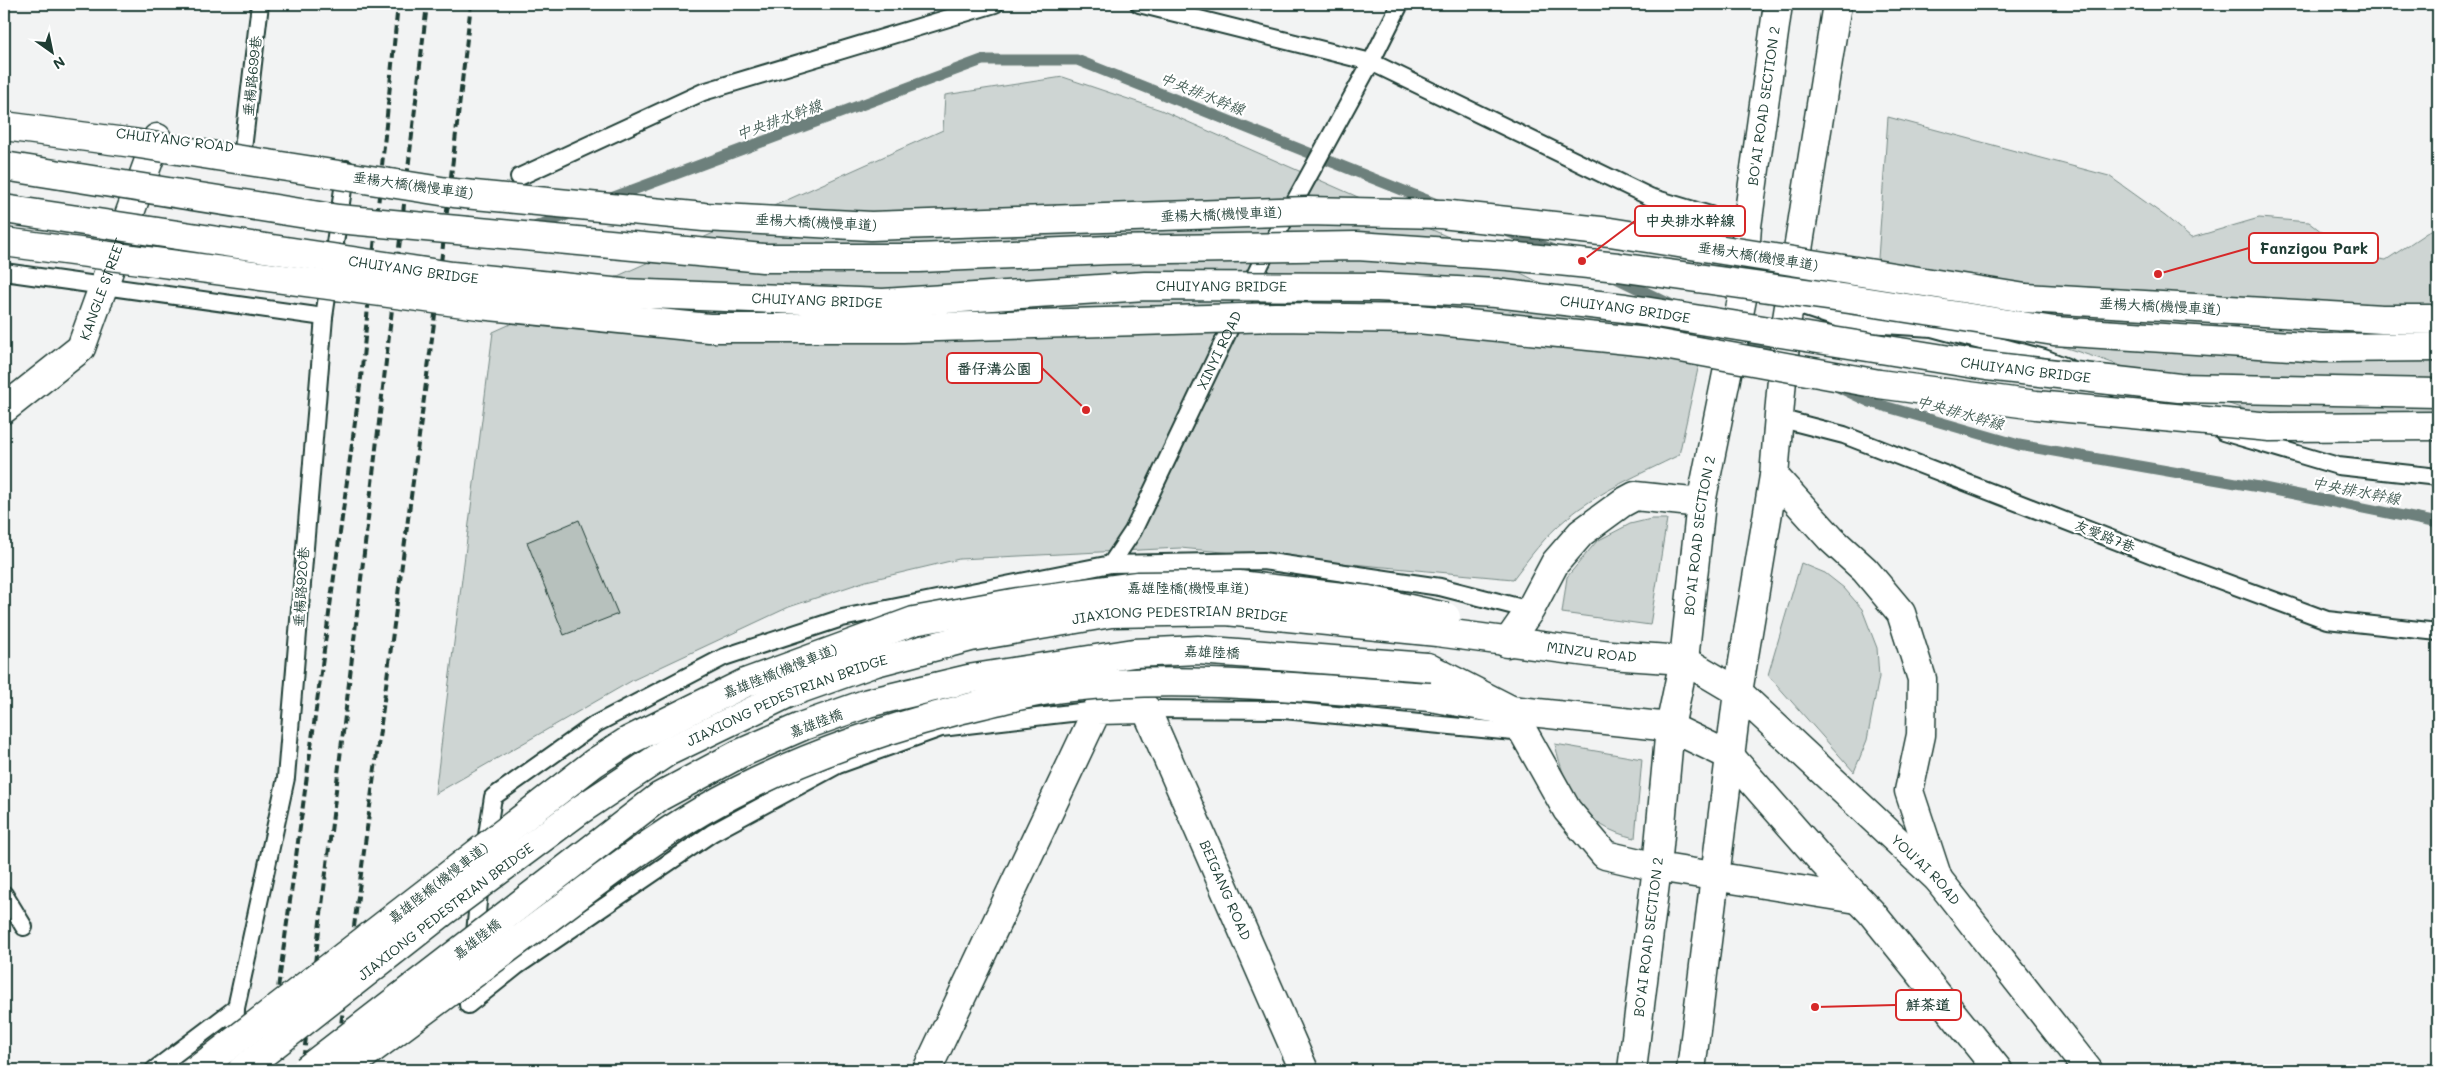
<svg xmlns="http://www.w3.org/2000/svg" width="2442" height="1074" font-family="Mali,'LXGW WenKai TC',sans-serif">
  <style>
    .green { fill: #ced5d3; stroke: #768984 }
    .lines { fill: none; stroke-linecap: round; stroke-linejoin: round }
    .stream { stroke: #6d807b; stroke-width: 11 }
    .building { fill: #b7c1bd; stroke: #1f3d34 }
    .service-casing { stroke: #1f3d34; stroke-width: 20 }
    .minor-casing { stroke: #1f3d34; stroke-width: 31 }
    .secondary-casing { stroke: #1f3d34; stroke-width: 31 }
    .primary-casing { stroke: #1f3d34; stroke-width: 31 }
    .service { stroke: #fff; stroke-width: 16 }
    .minor { stroke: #fff; stroke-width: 28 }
    .secondary { stroke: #fff; stroke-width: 28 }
    .primary { stroke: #fff; stroke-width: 28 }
    .rail { stroke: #1f3d34; stroke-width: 4; stroke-dasharray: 8 4; stroke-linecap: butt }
    .minor-bridge-casing { stroke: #1f3d34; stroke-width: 31; stroke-linecap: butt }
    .tertiary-bridge-casing { stroke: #1f3d34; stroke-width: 31; stroke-linecap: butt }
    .secondary-bridge-casing { stroke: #1f3d34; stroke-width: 31; stroke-linecap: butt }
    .minor-bridge { stroke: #fff; stroke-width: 28 }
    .tertiary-bridge { stroke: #fff; stroke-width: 28 }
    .secondary-bridge { stroke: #fff; stroke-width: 28 }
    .labels { text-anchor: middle; stroke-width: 4.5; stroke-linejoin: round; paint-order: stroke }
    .street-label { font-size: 14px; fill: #1f3d34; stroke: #fff }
    .water-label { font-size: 15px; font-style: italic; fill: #465f57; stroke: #fff }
    .leader { fill: none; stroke: #d62828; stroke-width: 2 }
    .callout-dot { fill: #d62828; stroke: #fff; stroke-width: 2 }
    .callout { fill: #fff; stroke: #d62828; stroke-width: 2 }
    .callout-label { font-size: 15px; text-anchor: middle; font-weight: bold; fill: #1f3d34 }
  </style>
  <rect width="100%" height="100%" fill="#f2f3f3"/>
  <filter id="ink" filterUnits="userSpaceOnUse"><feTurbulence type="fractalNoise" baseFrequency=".02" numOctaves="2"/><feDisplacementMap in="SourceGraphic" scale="10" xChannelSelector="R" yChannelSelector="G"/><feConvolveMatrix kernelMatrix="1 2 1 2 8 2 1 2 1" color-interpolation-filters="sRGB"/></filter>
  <g filter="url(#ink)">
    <g class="green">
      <path d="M 1063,77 L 1161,110 L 1462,243 L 1699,364 L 1679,455 C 1641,474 1599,491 1566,519 C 1545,536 1529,558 1513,579 L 1180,548 L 959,559 L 866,581 L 789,607 L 633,680 L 435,794 L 493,332 L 943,130 L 945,95 Z"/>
      <path d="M 1888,117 L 2109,176 L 2165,216 L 2191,238 L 2259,218 L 2309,222 L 2352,255 L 2386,260 L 2431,230 L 2438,230 L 2438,430 L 2289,425 L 2104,360 L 1876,287 Z"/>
      <path d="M 1651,519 L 1667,519 L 1650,625 L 1562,613 L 1567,577 L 1597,541 L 1630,524 Z"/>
      <path d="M 1801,563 L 1825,573 L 1844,588 L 1862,609 L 1877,648 L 1879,677 L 1867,740 L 1854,772 L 1768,675 Z"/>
      <path d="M 1555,744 L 1642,759 L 1635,838 C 1583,827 1566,792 1555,744 Z"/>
    </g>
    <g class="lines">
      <g class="stream">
        <path d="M 606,200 L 982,60 L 1077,60 L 1442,206"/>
        <path d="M 529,229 L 575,212"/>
        <path d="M 1506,231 L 1556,251"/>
        <path d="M 1612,276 L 1674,306"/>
        <path d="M 1735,336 L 1772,354"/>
        <path d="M 1838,387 L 1870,402 L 2019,445 L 2259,487 L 2438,523"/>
      </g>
    </g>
    <path class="building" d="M 579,520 L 618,614 L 564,635 L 527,542 Z"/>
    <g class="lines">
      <g class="service-casing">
        <g id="service">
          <path d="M 1139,4 L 1371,62 L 1650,197 L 1747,226"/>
          <path d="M 243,149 L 260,4"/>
          <path d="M 519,177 L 703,92 L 995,4"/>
          <path d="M 4,272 L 324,317"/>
          <path d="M 1790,303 L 1851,323 L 1932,328 L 2044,358 L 2067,367"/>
          <path d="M 2117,389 L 2166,410"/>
          <path d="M 1778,418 L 1844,435 L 2168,561 L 2327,620 L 2438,632"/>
          <path d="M 2223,432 L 2338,466 L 2438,477"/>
          <path id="s1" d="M 1111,564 L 1133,531 L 1261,263 L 1371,62 L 1400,4"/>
          <path d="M 1146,709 L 1284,710 L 1524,733"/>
          <path d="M 485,848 L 493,797 L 596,724 L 724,657 L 842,618 L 1111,564 L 1263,561 L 1440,587 L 1530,610"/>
          <path d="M 4,894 L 24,927"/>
          <path d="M 474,943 L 480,882"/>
          <path d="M 471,972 L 468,1005 L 517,966 L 712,833 L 838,765 L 941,728 L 1097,710"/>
          <path d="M 235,1043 L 236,1008 L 286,778 L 324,317 L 346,169"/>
          <path d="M 154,1070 L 236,1008"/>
        </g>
      </g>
      <g class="minor-casing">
        <g id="minor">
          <path id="s2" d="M 4,409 L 81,348 L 157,138"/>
          <path d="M 1430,697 L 1505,710"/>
          <path id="s3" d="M 927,1070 L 1097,710 L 1146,709 L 1304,1070"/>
        </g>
      </g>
      <g class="secondary-casing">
        <g id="secondary">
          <path id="s4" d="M 1437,632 L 1610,655 L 1684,660 L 1738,692 L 1938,879 L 2088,1070"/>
          <path d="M 1507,643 L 1530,610 L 1555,563 L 1581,533 L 1622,503 L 1635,496 L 1701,503"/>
          <path d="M 1427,667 L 1511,710 L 1670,727 L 1730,756 L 1822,861 L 1871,912 L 1998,1070"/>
          <path d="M 1511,710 L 1567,810 L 1605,855 L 1657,867 L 1857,899"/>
        </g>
      </g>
      <g class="primary-casing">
        <g id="primary">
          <path d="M 1774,476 L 1831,539 L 1865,570 L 1901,613 L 1922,679 L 1921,735 L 1909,791 L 1938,879"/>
          <path id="s5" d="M 1632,1070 L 1657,867 L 1670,727 L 1684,660 L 1701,503 L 1742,299 L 1747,226 L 1778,4"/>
          <path d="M 1691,1070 L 1738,692 L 1774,476 L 1787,319 L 1837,4"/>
        </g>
      </g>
      <use href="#service" class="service"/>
      <use href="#minor" class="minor"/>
      <use href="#secondary" class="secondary"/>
      <use href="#primary" class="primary"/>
      <g class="rail">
        <path d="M 267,1070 L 361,378 L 398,4"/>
        <path d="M 302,1070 L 350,675 L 427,4"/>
        <path d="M 335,1070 L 434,323 L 471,4"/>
      </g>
      <g class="minor-bridge-casing">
        <g id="minor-bridge">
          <path d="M 4,126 L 133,143 L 454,193 L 704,217 L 871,226 L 1307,211 L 1441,214 L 1610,232 L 2025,298 L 2382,319 L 2438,319"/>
          <path d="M 4,242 L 479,305 L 709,328 L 903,328 L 1276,317 L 1418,319 L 1648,342 L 1879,384 L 2036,405 L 2270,427 L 2438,426"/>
          <path d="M 197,1070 L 594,763 L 628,741 L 745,683 L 914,621 L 1018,602 L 1137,586 L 1239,585 L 1368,600 L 1446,617"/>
          <path d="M 344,1070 C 411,1020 478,970 546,920 C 597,882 648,842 703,810 C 783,764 870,733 959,710 C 996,701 1033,691 1071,687 C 1190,675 1311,689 1430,697"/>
        </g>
      </g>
      <g class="tertiary-bridge-casing">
        <g id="tertiary-bridge">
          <path d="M 4,166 L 338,219 L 763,258 L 919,258 L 1109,250 L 1357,246 L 1509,256 L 1618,267 L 1849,299 L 2054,331 L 2322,348 L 2438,347"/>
          <path id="s6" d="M 4,209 L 452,276 L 622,293 L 883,303 L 1145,286 L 1378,287 L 1496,293 L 1625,308 L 1987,366 L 2179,388 L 2438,393"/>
        </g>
      </g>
      <g class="secondary-bridge-casing">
        <g id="secondary-bridge">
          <path id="s7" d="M 242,1070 L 443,912 L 580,810 L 667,752 L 789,693 L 876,662 L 971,637 L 1111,613 L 1226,611 L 1437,632"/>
          <path d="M 306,1070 L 659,797 L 739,754 L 803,726 L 868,703 L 968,679 L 1134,653 L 1198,650 L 1427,667"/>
        </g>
      </g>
      <use href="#minor-bridge" class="minor-bridge"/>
      <use href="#tertiary-bridge" class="tertiary-bridge"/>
      <use href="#secondary-bridge" class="secondary-bridge"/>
    </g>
  </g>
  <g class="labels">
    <g class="street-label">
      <text transform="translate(252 76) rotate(-84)" y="5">垂楊路699巷</text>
      <text dy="5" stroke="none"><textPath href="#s5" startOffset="974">BO'AI ROAD SECTION 2</textPath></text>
      <text transform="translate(175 140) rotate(7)" y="5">CHUIYANG ROAD</text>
      <text transform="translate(413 185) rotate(8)" y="5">垂楊大橋(機慢車道)</text>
      <text transform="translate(1221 214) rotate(-2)" y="5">垂楊大橋(機慢車道)</text>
      <text transform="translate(816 222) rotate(3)" y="5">垂楊大橋(機慢車道)</text>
      <text transform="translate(1758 256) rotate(9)" y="5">垂楊大橋(機慢車道)</text>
      <text dy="5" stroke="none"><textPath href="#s6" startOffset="414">CHUIYANG BRIDGE</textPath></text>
      <text dy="5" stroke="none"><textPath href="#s6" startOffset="1224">CHUIYANG BRIDGE</textPath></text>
      <text dy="5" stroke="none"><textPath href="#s2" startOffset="161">KANGLE STREET</textPath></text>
      <text dy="5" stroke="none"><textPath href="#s6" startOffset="819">CHUIYANG BRIDGE</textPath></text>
      <text transform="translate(2160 306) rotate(3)" y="5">垂楊大橋(機慢車道)</text>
      <text dy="5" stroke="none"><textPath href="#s6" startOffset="1629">CHUIYANG BRIDGE</textPath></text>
      <text dy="5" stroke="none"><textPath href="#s1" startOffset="240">XINYI ROAD</textPath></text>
      <text dy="5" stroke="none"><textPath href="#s6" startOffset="2034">CHUIYANG BRIDGE</textPath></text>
      <text dy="5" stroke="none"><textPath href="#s5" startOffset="539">BO'AI ROAD SECTION 2</textPath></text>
      <text transform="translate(2105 536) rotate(22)" y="5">友愛路7巷</text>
      <text transform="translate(301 587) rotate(-86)" y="5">垂楊路920巷</text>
      <text x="1188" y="593">嘉雄陸橋(機慢車道)</text>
      <text dy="5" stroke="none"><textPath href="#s7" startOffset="1068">JIAXIONG PEDESTRIAN BRIDGE</textPath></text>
      <text transform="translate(1212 652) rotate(2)" y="5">嘉雄陸橋</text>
      <text dy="5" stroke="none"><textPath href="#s4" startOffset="156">MINZU ROAD</textPath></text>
      <text transform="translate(780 671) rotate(-22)" y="5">嘉雄陸橋(機慢車道)</text>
      <text dy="5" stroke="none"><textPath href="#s7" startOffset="662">JIAXIONG PEDESTRIAN BRIDGE</textPath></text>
      <text transform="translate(816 723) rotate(-21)" y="5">嘉雄陸橋</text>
      <text dy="5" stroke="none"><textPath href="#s4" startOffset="570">YOU'AI ROAD</textPath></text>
      <text transform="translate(438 883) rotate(-38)" y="5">嘉雄陸橋(機慢車道)</text>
      <text dy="5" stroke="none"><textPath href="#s3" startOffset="645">BEIGANG ROAD</textPath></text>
      <text dy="5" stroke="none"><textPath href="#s7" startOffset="258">JIAXIONG PEDESTRIAN BRIDGE</textPath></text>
      <text dy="5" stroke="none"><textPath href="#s5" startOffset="134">BO'AI ROAD SECTION 2</textPath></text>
      <text transform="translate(477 939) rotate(-38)" y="5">嘉雄陸橋</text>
    </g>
    <g class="water-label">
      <text transform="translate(1202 94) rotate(22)" y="5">中央排水幹線</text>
      <text transform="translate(779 120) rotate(-20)" y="5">中央排水幹線</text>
      <text transform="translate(1960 413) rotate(16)" y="5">中央排水幹線</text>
      <text transform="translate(2356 491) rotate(11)" y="5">中央排水幹線</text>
    </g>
  </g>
  <path class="leader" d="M1582 261L1635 221M2158 274L2249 248M1086 410L1042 368M1815 1007L1896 1005"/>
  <g class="callout-dot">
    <circle cx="1582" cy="261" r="5"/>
    <circle cx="2158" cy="274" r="5"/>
    <circle cx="1086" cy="410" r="5"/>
    <circle cx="1815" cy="1007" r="5"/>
  </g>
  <g class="callout">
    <rect x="1635" y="206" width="110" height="30" rx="5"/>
    <rect x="2249" y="233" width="129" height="30" rx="5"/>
    <rect x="947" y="353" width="95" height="30" rx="5"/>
    <rect x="1896" y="990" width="65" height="30" rx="5"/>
  </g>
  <g class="callout-label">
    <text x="1690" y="226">中央排水幹線</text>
    <text x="2314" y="254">Fanzigou Park</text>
    <text x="994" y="374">番仔溝公園</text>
    <text x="1928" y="1010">鮮茶道</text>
  </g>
  <rect width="2442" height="1074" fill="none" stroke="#fff" stroke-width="20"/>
  <rect x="10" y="10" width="2422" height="1054" fill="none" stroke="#1f3d34" stroke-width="2" filter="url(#ink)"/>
  <g transform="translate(52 52) rotate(147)" stroke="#ffffff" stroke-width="4" paint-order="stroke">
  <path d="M0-4L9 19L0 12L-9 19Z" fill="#1f3d34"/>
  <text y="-8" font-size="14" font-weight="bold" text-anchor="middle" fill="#1f3d34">N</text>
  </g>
</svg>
